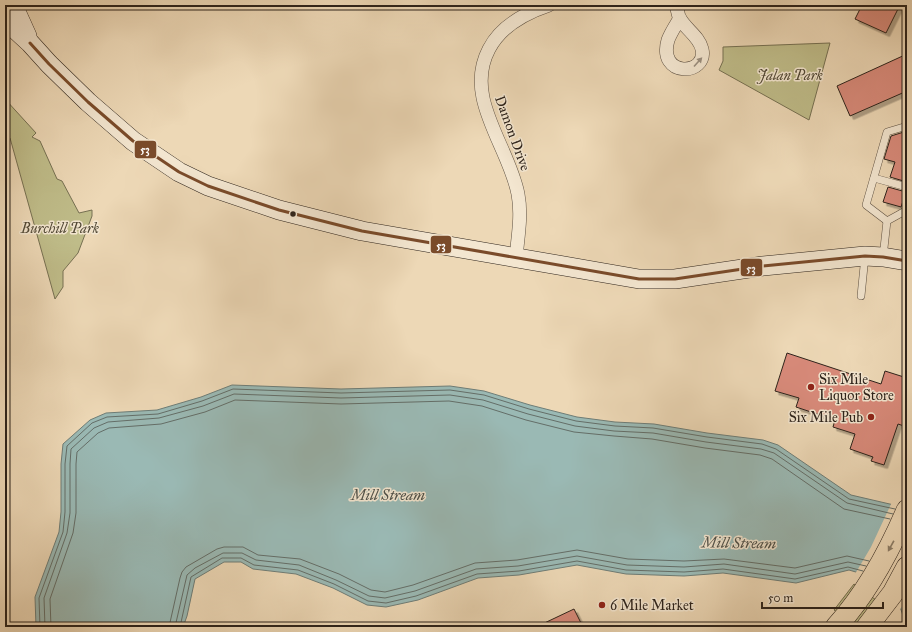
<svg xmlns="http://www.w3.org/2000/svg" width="912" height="632" font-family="'IM FELL Great Primer',serif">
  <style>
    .green { fill: #bfbc89; stroke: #767052 }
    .water { fill: #9ab9b4; stroke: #6e7d77 }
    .pier { fill: #edd8b6 }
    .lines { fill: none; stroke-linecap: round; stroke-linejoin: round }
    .shore { stroke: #646e68; stroke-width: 1 }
    .building { fill: #d88a7a; stroke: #2d231b; filter: url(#shadow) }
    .service-casing { stroke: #5d5042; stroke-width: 8 }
    .minor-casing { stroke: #5d5042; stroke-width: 14 }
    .secondary-casing { stroke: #2d231b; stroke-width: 20 }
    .primary-casing { stroke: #2d231b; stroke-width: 22 }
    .service { stroke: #f3e6d0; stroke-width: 7 }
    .minor { stroke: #f3e6d0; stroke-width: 13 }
    .secondary { stroke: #f3e6d0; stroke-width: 19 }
    .primary { stroke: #edd8b6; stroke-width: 21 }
    .bus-1-casing { stroke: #f3e6d0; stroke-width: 6 }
    .bus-1 { stroke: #7a4b2a; stroke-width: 3 }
    .oneway { fill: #9a8e7f }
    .oneway2 { fill: #8d7e68 }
    .bus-dot { fill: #2d231b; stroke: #f3e6d0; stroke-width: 1.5 }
    .poi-dot { fill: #8f2418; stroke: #f3e6d0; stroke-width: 1.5 }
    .labels { text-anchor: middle; stroke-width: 3; stroke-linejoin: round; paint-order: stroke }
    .park-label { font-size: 14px; font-style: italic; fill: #524936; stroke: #f3e6d0 }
    .street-label { font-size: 14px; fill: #2d231b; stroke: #f3e6d0 }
    .poi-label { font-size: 14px; fill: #2d231b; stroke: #f3e6d0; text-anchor: start }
    .water-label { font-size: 15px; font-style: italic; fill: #4e5049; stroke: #f3e6d0 }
    .line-badge { stroke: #f3e6d0; stroke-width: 1.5 }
    .badge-label { font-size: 11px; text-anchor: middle; font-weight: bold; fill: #fff }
  </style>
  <defs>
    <filter id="shadow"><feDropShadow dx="3.5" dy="3.5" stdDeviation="0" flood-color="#0004"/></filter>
  </defs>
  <rect width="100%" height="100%" fill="#edd8b6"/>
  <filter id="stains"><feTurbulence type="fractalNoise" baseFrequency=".005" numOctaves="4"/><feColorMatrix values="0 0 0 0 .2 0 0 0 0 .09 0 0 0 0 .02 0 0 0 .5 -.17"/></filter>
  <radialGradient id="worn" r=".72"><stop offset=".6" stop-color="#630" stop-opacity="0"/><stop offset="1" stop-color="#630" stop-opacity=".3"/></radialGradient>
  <g class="green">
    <path d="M 830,43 L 809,120 L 719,70 L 723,61 L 723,47 Z"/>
    <path d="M 5,99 L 36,133 L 32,137 L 40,141 L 57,179 L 62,181 L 79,213 L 92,210 L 92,216 L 78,253 L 63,271 L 63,287 L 55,299 L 10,138 L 5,139 Z"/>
    <path d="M 854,584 L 876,600 L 856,627 L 834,610 Z"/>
  </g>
  <path class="water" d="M 232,385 L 341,389 L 450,386 L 484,391 L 530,405 L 577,417 L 615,422 L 654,424 L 707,433 L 763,440 L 778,445 L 851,495 L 894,505 L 907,510 L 907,627 L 905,627 L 905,621 L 900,607 L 866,575 L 849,570 L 796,583 L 723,573 L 684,576 L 626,574 L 577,565 L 519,575 L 478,578 L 418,600 L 386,607 L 367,605 L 333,588 L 296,574 L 253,569 L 241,562 L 224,562 L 195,579 L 187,616 L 183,627 L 36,627 L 35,597 L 59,532 L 61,512 L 61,464 L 63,444 L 90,420 L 106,413 L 157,410 L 201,397 Z"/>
  <path class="pier" d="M 892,502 L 907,508 L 907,599 L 899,611 L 898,608 L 889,601 L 865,577 L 855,574 L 871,547 Z"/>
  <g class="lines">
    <g class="shore">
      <path d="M 40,627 L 39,598 L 63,532 L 65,512 L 65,464 L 67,446 L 92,423 L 107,417 L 158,414 L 202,401 L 233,389 L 341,393 L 450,390 L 484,395 L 529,409 L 576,421 L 615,426 L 653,428 L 707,437 L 762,444 L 776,449 L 849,499 L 895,509"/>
      <path d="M 45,627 L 44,598 L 67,533 L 70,513 L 70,464 L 71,449 L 94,428 L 108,422 L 159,418 L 203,406 L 234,394 L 341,398 L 450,395 L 483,400 L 528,414 L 575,426 L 614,431 L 653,433 L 706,442 L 761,449 L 774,453 L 847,503 L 893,514"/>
      <path d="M 51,627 L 50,599 L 73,533 L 76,513 L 76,464 L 77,452 L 98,433 L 109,428 L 161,424 L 205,412 L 235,400 L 341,404 L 449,401 L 482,406 L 526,420 L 574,432 L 614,436 L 652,439 L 705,448 L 760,455 L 772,459 L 844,509 L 890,519"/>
      <path d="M 169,627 L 180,578 L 182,572 L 186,567 L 217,549 L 224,547 L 243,547 L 258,555 L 300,559 L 339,574 L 371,590 L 385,592 L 413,585 L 475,563 L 517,560 L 577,550 L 628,559 L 684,561 L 724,559 L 795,568 L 847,556 L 869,561"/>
      <path d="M 175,627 L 187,575 L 195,568 L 223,553 L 242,553 L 256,560 L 299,565 L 336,580 L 369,596 L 385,598 L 415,591 L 476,569 L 518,566 L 577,556 L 627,565 L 684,567 L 724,564 L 795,574 L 848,562 L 866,566"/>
      <path d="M 180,627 L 191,577 L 222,558 L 241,558 L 254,565 L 298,570 L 334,584 L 368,601 L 386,603 L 416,596 L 477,574 L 519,571 L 577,561 L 626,570 L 684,572 L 723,569 L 795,579 L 848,567 L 863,571"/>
    </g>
  </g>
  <g class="building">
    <path d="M 862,5 L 900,5 L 886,33 L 855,19 Z"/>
    <path d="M 907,54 L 907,91 L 850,116 L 837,86 Z"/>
    <path d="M 907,131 L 907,182 L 890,177 L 895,162 L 884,159 L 891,136 Z"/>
    <path d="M 888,187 L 906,192 L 901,207 L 883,202 Z"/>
    <path d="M 787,353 L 881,384 L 885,371 L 907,378 L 907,427 L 898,424 L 884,465 L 871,461 L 873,457 L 850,449 L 855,434 L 833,427 L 835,420 L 796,407 L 799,398 L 775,391 Z"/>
    <path d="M 574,609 L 583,627 L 536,627 Z"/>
  </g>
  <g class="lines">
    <g class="service-casing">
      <g id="service">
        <path d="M 874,178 L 907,187"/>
        <path d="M 887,221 L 866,205 L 887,132 L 907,126"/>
        <path d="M 887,221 L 907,210"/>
        <path d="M 883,257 L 887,221"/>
        <path d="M 861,296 L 865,256"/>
      </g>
    </g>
    <g class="minor-casing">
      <g id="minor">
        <path d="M 676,5 C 677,9 678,13 679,17 C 685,29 699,36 702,49 C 708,76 657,78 668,40 C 671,32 676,25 680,18"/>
        <path d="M 516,257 C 518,236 522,215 518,194 C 509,146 463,98 489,49 C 501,26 525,13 549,5"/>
      </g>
    </g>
    <g class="secondary-casing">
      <g id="secondary">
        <path d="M 13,5 L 27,36"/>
        <path d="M 5,20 L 30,43 L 49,64 L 88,102 L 133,141 L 179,172 L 208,186 L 279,210 L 362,231 L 639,279 L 675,279 L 763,266 L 865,256 L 883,257 L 907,261"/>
      </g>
    </g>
    <g class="primary-casing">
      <g id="primary">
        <path d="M 836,627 C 867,593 889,552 907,510"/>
        <path d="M 867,627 L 893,593 L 907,567"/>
      </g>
    </g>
    <use href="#service" class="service"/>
    <use href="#minor" class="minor"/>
    <use href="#secondary" class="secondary"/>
    <use href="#primary" class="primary"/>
    <g class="bus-1-casing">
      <path id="bus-1" d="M 30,43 L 49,64 L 88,102 L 133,141 L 179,172 L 208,186 L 279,210 L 362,231 L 639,279 L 675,279 L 763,266 L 865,256 L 883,257 L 907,261"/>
    </g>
    <use href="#bus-1" class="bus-1"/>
  </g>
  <defs><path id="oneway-solid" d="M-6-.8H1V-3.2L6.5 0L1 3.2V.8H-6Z"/></defs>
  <use class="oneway" href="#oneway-solid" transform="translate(698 62) rotate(-48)"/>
  <use class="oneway2" href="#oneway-solid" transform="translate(891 546) rotate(119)"/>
  <circle class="bus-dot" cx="293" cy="214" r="3.5"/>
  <g class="poi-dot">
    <circle cx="811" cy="387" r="4"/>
    <circle cx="871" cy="417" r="4"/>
    <circle cx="602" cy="605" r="4"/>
  </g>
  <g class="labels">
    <g class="park-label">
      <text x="790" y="80">Jalan Park</text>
      <text x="60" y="233">Burchill Park</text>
    </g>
    <g class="street-label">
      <text transform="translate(513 133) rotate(70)" y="5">Damon Drive</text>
    </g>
    <g class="poi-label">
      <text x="819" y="384">Six Mile<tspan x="819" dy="16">Liquor Store</tspan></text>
      <text x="863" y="422" text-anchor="end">Six Mile Pub</text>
      <text x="610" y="610">6 Mile Market</text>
    </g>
    <g class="water-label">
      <text x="388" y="500">Mill Stream</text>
      <text transform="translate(739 543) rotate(1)" y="5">Mill Stream</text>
    </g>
  </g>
  <g class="line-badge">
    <rect x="134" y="140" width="23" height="19" rx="4" fill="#7a4b2a"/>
    <rect x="430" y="235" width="22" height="19" rx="4" fill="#7a4b2a"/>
    <rect x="740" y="258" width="23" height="19" rx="4" fill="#7a4b2a"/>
  </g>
  <g class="badge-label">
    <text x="145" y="153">53</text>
    <text x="441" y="249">53</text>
    <text x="751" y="272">53</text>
  </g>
  <rect width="912" height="632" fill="none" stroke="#edd8b6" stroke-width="20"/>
  <rect x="6" y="6" width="900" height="620" fill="none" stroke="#2d231b" stroke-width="2"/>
  <rect x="10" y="10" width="892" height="612" fill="none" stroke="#2d231b"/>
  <path d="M762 602v6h121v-6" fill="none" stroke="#2d231b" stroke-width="2"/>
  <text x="768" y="602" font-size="12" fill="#2d231b" stroke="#f3e6d0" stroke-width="3" paint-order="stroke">50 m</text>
  <rect width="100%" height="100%" filter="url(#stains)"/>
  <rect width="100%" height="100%" fill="url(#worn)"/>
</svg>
